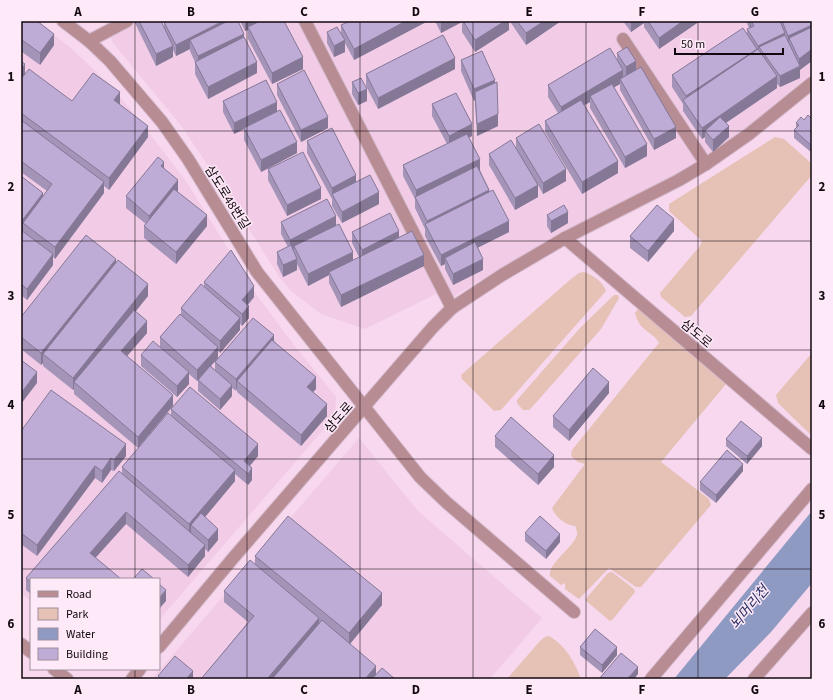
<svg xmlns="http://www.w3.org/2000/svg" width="833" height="700" font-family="'Source Sans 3','Noto Sans KR',sans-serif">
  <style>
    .built { fill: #f2cce7 }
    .green { fill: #e5c1b6 }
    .water { fill: #8f9ac3 }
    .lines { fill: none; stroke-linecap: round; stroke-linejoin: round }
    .minor-casing { stroke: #d2b7ca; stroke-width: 14 }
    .minor { stroke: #b88c93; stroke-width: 12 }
    .wall { fill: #a394b8 }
    .shaded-wall { fill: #857896 }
    .building { fill: #beacd6; stroke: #857896 }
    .grid { fill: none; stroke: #120910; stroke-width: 1; stroke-opacity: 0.55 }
    .labels { text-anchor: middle; stroke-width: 3; stroke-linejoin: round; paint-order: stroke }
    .street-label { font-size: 13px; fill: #120910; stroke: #fde9f7 }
    .water-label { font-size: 14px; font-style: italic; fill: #252d61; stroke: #fde9f7 }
    .neatline { fill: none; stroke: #120910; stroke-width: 1.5 }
    .grid-label { font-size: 13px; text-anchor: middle; font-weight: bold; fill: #120910 }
  </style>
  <rect width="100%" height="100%" fill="#f7d8ee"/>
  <g class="built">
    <path d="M 21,21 L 53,34 L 72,49 L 110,85 L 141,122 L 186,181 L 256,294 L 294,345 L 336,397 L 335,416 L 159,620 L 159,579 L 31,579 L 31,601 L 21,593 Z"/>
    <path d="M 105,21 L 812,21 L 812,73 L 730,142 L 688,168 L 548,240 L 443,303 L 436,294 L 365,329 L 321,314 L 291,291 L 280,278 L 219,182 L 182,127 L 113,43 Z"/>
    <path d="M 359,438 L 418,511 L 542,618 L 490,679 L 152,679 Z"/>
  </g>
  <g class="green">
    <path d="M 775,137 L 784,139 L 812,164 L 812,175 L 691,316 L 685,317 L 661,297 L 660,293 L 700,246 L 702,241 L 669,211 L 669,204 Z"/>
    <path d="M 584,272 C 593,275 603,282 606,291 L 501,410 L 494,411 L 462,379 L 461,375 L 571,279 L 579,273 Z"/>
    <path d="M 614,295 L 618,295 L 619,298 L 601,329 L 533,406 L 529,410 L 523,410 L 517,403 L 517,400 L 580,328 Z"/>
    <path d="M 642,308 L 726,380 L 726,384 L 661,462 L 709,499 L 711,505 L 641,587 L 636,587 L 609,568 L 579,599 L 565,589 L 565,583 L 561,585 L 550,576 C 548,563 573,548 577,535 C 578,531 575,529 576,526 C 567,526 555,517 552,508 L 585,464 L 578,462 L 571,456 L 572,450 L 659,343 C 652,330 640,333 635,313 L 638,309 Z"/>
    <path d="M 812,353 L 812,436 L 778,403 L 776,395 Z"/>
    <path d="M 612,572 L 634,589 L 635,592 L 613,619 L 610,621 L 585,600 L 608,573 Z"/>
    <path d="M 549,636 C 567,647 574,661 581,679 L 507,679 L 540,641 L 545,637 Z"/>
  </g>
  <path class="water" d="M 812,511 L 812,583 L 771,632 L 725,679 L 674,679 Z"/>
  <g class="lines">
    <g class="minor-casing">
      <g id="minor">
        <path d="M 63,21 L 89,41 L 110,61 L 162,122 L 188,159 L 257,272 L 420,477 L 446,502 L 574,612"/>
        <path d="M 305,21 L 452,308"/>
        <path d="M 623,39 L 706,164"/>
        <path d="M 89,41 L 127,21"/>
        <path d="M 565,238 L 812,449"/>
        <path d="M 21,644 L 31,652"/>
        <path d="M 159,647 L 234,557 L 433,327 L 452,308 L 502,275 L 565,238 L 679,180 L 706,164 L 749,134 L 812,83"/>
        <path d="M 54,669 L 67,679"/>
        <path d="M 132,679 L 140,669"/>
        <path d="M 651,679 L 812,489"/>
        <path d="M 754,679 L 812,613"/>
      </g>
    </g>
    <use href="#minor" class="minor"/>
  </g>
  <g class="wall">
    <path d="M 21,21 L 54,45 L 40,65 L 22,52 Z"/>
    <path d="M 134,21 L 161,21 L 164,28 L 164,22 L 244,38 L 257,73 L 208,99 L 195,74 L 195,62 L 190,51 L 190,49 L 176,56 L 173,50 L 173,57 L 156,66 Z"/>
    <path d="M 240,21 L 284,21 L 303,69 L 272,84 L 248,39 L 248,30 L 245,31 Z"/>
    <path d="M 350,21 L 428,21 L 354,60 L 345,43 L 345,52 L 334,57 L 327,43 L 327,32 L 341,34 L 341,25 Z"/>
    <path d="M 435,21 L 509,21 L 509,30 L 475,52 L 462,32 L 462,22 L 441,33 Z"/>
    <path d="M 511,21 L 561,21 L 526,45 L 511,23 Z"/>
    <path d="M 623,21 L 700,21 L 659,49 L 644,27 L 644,23 L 631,32 Z"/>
    <path d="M 746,21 L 812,21 L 800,70 L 800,78 L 780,87 L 777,84 L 777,88 L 726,123 L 729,137 L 713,152 L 705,142 L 705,137 L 702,139 L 683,111 L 683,104 L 672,87 L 672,75 L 747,33 L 747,29 L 749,28 Z"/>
    <path d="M 617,53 L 636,70 L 676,138 L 654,150 L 620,90 L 620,84 L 614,87 L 647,156 L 625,168 L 590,108 L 590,102 L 584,105 L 618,173 L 582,194 L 545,132 L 545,121 L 558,113 L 548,97 L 548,85 L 617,61 Z"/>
    <path d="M 461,60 L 495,83 L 498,126 L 477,136 L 475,100 L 474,101 L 461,71 Z"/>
    <path d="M 21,61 L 25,74 L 72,101 L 120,104 L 119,104 L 148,137 L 109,190 L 104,186 L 104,193 L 55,259 L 53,257 L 53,265 L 27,300 L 21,295 L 21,176 L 43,196 L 47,191 L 21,172 Z"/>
    <path d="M 455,69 L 378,109 L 366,86 L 366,74 Z"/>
    <path d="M 352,82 L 367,101 L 358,105 L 352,94 Z"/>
    <path d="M 277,84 L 328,128 L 301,142 L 277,95 Z"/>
    <path d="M 223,101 L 277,111 L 297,153 L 261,172 L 244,140 L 244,129 L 234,134 L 223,112 Z"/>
    <path d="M 432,104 L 472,136 L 469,138 L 480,170 L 509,232 L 477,248 L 483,270 L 453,285 L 445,269 L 445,264 L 441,266 L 425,236 L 425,229 L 415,208 L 415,199 L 403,176 L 403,165 L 447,144 L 432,116 Z"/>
    <path d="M 812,117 L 812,153 L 794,138 L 794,130 L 796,128 L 796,123 L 804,120 L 811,118 Z"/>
    <path d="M 516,138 L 566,181 L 543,194 L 538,185 L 538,197 L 515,210 L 489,165 L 489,154 L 516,149 Z"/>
    <path d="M 307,141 L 356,182 L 379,204 L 342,223 L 332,206 L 332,199 L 307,153 Z"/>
    <path d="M 164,168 L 178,191 L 178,192 L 207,226 L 176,264 L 144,238 L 144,226 L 146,224 L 126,208 L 126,196 Z"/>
    <path d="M 268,169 L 321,199 L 287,216 L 268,180 Z"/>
    <path d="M 547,215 L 568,223 L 551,233 L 547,226 Z"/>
    <path d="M 281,222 L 336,225 L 353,260 L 359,257 L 352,243 L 352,232 L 399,237 L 424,266 L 341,307 L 329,283 L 329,275 L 308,286 L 297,264 L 297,270 L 283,277 L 277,264 L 277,252 L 288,247 L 281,234 Z"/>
    <path d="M 674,231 L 648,262 L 630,248 L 630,236 Z"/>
    <path d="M 116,262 L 148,296 L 135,311 L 147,333 L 127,356 L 173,395 L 138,448 L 74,394 L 74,389 L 73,390 L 43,366 L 43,363 L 41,365 L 21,349 L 21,317 Z"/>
    <path d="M 204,282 L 254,297 L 248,305 L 249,318 L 242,326 L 240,324 L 240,330 L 220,353 L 218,351 L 218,358 L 211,366 L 215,370 L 215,362 L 274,341 L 316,389 L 313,392 L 327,416 L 301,446 L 237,392 L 237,388 L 236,391 L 232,388 L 232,396 L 220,410 L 198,391 L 198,380 L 197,381 L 189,374 L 189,384 L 177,397 L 141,366 L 141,355 L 160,347 L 160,337 L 181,314 L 181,308 L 204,287 Z"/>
    <path d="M 609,393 L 569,441 L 553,427 L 553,416 Z"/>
    <path d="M 171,409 L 258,456 L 250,466 L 252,480 L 248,485 L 235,474 L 235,481 L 205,517 L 218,540 L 208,552 L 205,549 L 205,556 L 188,577 L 126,524 L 31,579 L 31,594 L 26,590 L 26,578 L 122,473 L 122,467 L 171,416 Z"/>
    <path d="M 21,431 L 126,456 L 114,471 L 111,470 L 102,483 L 95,478 L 37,556 L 21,544 Z"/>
    <path d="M 495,436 L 554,467 L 538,485 L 495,447 Z"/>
    <path d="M 726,439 L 762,446 L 747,464 L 726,446 Z"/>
    <path d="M 743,471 L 716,503 L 700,490 L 700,482 Z"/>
    <path d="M 525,533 L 560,542 L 546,559 L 525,541 Z"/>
    <path d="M 255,556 L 382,605 L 350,644 L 376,674 L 201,679 L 248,622 L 224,602 L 224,591 L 255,564 Z"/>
    <path d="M 580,647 L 617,655 L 602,673 L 580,655 Z"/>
  </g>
  <g class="shaded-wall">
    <path d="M 223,21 L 235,21 L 190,40 L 190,49 L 176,56 L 176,45 Z"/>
    <path d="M 245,21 L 265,21 L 248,27 L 248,30 L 245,31 Z"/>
    <path d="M 406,21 L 428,21 L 354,60 L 354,49 Z"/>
    <path d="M 441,21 L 462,21 L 462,22 L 441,33 Z"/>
    <path d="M 505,21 L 509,21 L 509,30 L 475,52 L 475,40 Z"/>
    <path d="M 544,21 L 561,21 L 526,45 L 526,33 Z"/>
    <path d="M 631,21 L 644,21 L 644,23 L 631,32 Z"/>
    <path d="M 683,21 L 700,21 L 659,49 L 659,38 Z"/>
    <rect x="750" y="21" width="1" height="9"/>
    <path d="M 812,25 L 812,37 L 789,38 L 789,47 L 788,48 L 788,36 Z"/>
    <path d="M 785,33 L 785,45 L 759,47 L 759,57 L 758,57 L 758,46 Z"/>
    <path d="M 54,34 L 54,45 L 40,65 L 40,53 Z"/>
    <path d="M 244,34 L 244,45 L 198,67 L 198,56 Z"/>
    <path d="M 22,40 L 22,52 L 21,52 L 21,41 Z"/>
    <path d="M 345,40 L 345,52 L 334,57 L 334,46 Z"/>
    <path d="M 173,46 L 173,57 L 156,66 L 156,54 Z"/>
    <path d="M 757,49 L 757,60 L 686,104 L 686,96 Z"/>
    <path d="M 812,49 L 812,61 L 800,70 L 800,78 L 780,87 L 780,76 L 799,67 L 799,59 Z"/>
    <path d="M 303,57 L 303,69 L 272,84 L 272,73 Z"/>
    <path d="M 455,58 L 455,69 L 378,109 L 378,98 Z"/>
    <path d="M 636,61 L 636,73 L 626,78 L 626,67 Z"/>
    <path d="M 257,62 L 257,73 L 208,99 L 208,87 Z"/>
    <path d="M 25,64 L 25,75 L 21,81 L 21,70 Z"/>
    <path d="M 623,70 L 623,82 L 620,79 L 620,84 L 592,100 L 590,96 L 590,102 L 561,119 L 561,107 Z"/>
    <path d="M 777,76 L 777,88 L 708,135 L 705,131 L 705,137 L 702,139 L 702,128 Z"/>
    <path d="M 495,80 L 495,91 L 475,92 L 475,100 L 474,101 L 474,89 Z"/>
    <path d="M 367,89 L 367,101 L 358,105 L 358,93 Z"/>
    <path d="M 120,92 L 120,104 L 114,112 L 114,100 Z"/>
    <path d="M 277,102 L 277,113 L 234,134 L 234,123 Z"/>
    <path d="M 498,114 L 498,126 L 477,136 L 477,124 Z"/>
    <path d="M 328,117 L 328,128 L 301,142 L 301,130 Z"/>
    <path d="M 472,124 L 472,136 L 449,148 L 449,136 Z"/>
    <path d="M 148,126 L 148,137 L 109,190 L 109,178 Z"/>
    <path d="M 729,126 L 729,137 L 713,152 L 713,140 Z"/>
    <path d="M 676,127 L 676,138 L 654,150 L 654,139 Z"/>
    <path d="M 297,142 L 297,153 L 261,172 L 261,160 Z"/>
    <path d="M 647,144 L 647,156 L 625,168 L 625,157 Z"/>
    <path d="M 480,159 L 480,171 L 416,199 L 416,190 Z"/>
    <path d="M 618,161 L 618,173 L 582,194 L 582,182 Z"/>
    <path d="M 164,162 L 164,174 L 161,166 Z"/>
    <path d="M 566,169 L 566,181 L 543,194 L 543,183 Z"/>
    <path d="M 356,175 L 356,186 L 332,194 L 332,199 L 332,188 Z"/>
    <path d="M 178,180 L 178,191 L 149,227 L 149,216 Z"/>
    <path d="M 104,182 L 104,193 L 55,259 L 55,247 Z"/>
    <path d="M 538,185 L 538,197 L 515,210 L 515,198 Z"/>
    <path d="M 321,188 L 321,199 L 287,216 L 287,205 Z"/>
    <path d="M 489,190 L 489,201 L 427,228 L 427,221 Z"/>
    <path d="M 379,192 L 379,204 L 342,223 L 342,212 Z"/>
    <path d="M 43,193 L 43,204 L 23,223 L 23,232 L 21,234 L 21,222 Z"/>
    <path d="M 568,212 L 568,223 L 551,233 L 551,221 Z"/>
    <path d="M 207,215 L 207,226 L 176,264 L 176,252 Z"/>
    <path d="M 336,216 L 336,228 L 294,246 L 294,249 L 290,251 L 290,240 Z"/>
    <path d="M 674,219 L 674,231 L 648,262 L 648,251 Z"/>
    <path d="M 509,221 L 509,232 L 447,263 L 445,258 L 445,264 L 441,266 L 441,255 Z"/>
    <path d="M 399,231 L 399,243 L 362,261 L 362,250 Z"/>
    <path d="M 353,252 L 353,263 L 329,272 L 329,275 L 308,286 L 308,274 Z"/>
    <path d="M 53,254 L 53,265 L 27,300 L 27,289 Z"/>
    <path d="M 424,255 L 424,266 L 341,307 L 341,295 Z"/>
    <path d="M 116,259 L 116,271 L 43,354 L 43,363 L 41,365 L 41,353 Z"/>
    <path d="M 297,259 L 297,270 L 283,277 L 283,265 Z"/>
    <path d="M 483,259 L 483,270 L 453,285 L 453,274 Z"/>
    <path d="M 148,284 L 148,296 L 77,385 L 74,382 L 74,389 L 73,390 L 73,378 Z"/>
    <path d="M 254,286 L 254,297 L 242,311 L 242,300 Z"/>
    <path d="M 249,306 L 249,318 L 242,326 L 242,314 Z"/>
    <path d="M 240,318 L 240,330 L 220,353 L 220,341 Z"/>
    <path d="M 147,321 L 147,333 L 121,363 L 121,351 Z"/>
    <path d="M 274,335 L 274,346 L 237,381 L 237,388 L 236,391 L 236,379 Z"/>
    <path d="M 218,347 L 218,358 L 197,381 L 197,370 Z"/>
    <path d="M 37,372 L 37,383 L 21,404 L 21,393 Z"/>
    <path d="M 189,372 L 189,384 L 177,397 L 177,386 Z"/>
    <path d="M 316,377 L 316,389 L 307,398 L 307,387 Z"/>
    <path d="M 609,382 L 609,393 L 569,441 L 569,430 Z"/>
    <path d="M 232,385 L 232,396 L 220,410 L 220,399 Z"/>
    <path d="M 173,395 L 173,406 L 138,448 L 138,437 Z"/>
    <path d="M 327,404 L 327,416 L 301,446 L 301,435 Z"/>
    <path d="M 762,438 L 762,446 L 747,464 L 747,456 Z"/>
    <path d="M 126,444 L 126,456 L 114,471 L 114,460 Z"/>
    <path d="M 258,444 L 258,456 L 245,471 L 244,461 Z"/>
    <path d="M 554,455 L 554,467 L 538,485 L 538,474 Z"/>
    <path d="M 111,458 L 111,470 L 102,483 L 102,471 Z"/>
    <path d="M 743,464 L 743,471 L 716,503 L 716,495 Z"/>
    <path d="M 95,466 L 95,478 L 37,556 L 37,545 Z"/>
    <path d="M 252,468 L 252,480 L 248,485 L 248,474 Z"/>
    <path d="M 235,470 L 235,481 L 195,529 L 191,525 L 191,533 L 189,535 L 189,524 Z"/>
    <path d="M 126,512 L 126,524 L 90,564 L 90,553 Z"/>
    <path d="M 218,529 L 218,540 L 208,552 L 208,540 Z"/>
    <path d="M 560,534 L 560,542 L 546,559 L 546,551 Z"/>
    <path d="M 205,545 L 205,556 L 188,577 L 188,565 Z"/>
    <path d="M 166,590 L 166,601 L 159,609 L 159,598 Z"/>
    <path d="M 382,593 L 382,605 L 349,645 L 349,633 Z"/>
    <path d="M 319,618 L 319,629 L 277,679 L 267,679 Z"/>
    <path d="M 617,647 L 617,655 L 602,673 L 602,665 Z"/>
    <path d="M 376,666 L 376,677 L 375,679 L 365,679 Z"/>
    <path d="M 638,667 L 638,674 L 634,679 L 627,679 Z"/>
    <path d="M 193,671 L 193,679 L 186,679 Z"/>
  </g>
  <g class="building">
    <path d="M 21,21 L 37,21 L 54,34 L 40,53 L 22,40 L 21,41 Z"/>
    <path d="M 139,21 L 161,21 L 173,46 L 156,54 Z"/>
    <path d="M 166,21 L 223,21 L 176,45 L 164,22 Z"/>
    <path d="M 228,21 L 238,21 L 244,34 L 198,56 L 190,40 Z"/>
    <path d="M 260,21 L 284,21 L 303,57 L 272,73 L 248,27 Z"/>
    <path d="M 350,21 L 406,21 L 354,49 L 341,25 Z"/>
    <path d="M 463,21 L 505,21 L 475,40 Z"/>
    <path d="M 517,21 L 544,21 L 526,33 Z"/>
    <path d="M 648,21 L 683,21 L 659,38 Z"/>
    <path d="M 751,21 L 780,21 L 785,33 L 758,46 L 747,29 L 754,26 Z"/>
    <path d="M 782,21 L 812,21 L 812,25 L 788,36 Z"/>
    <path d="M 337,27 L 345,40 L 334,46 L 327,32 Z"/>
    <path d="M 812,27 L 812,49 L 799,59 L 789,38 Z"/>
    <path d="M 743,28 L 757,49 L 686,96 L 672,75 Z"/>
    <path d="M 443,35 L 455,58 L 378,98 L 366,74 Z"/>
    <path d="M 785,35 L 800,66 L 780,76 L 759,47 Z"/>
    <path d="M 244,37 L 257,62 L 208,87 L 195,62 Z"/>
    <path d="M 627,47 L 636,61 L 626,67 L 617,53 Z"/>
    <path d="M 610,48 L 623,70 L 561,107 L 548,85 Z"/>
    <path d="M 758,49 L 777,76 L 702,128 L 683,100 Z"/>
    <path d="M 482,51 L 495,80 L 474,89 L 461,60 Z"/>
    <path d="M 21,61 L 25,64 L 21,70 Z"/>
    <path d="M 641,67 L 676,127 L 654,139 L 620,79 Z"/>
    <path d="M 29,69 L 72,101 L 93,73 L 120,92 L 114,100 L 148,126 L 109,178 L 21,113 L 21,79 Z"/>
    <path d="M 304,70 L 328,117 L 301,130 L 277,84 Z"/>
    <path d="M 361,78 L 367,89 L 358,93 L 352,82 Z"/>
    <path d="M 266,80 L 277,102 L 234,123 L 223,101 Z"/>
    <path d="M 497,82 L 498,114 L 477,124 L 475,92 Z"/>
    <path d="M 612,84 L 647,144 L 625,157 L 590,96 Z"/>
    <path d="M 456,93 L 472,124 L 449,136 L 432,104 Z"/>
    <path d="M 581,100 L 618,161 L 582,182 L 545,121 Z"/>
    <path d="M 280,110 L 297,142 L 261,160 L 244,128 Z"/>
    <path d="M 808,115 L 811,118 L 812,117 L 812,146 L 794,130 L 799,125 L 796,123 L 801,117 L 804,120 Z"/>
    <path d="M 720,117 L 729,126 L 713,140 L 705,131 Z"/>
    <path d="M 21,120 L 104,182 L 55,247 L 23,223 L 52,184 L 21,161 Z"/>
    <path d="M 539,124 L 566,169 L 543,183 L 516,138 Z"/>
    <path d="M 332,128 L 356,175 L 332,188 L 307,141 Z"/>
    <path d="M 467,134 L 480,159 L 416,190 L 403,165 Z"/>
    <path d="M 511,140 L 538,185 L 515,198 L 489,154 Z"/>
    <path d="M 303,152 L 321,188 L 287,205 L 268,169 Z"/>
    <path d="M 158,157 L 164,162 L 161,166 L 178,180 L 149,216 L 126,196 Z"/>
    <path d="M 477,166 L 489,190 L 427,221 L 415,197 Z"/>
    <path d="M 370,175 L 379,192 L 342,212 L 332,194 Z"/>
    <path d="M 21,176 L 43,193 L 21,222 Z"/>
    <path d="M 174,189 L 207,215 L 176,252 L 144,226 Z"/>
    <path d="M 493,190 L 509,221 L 441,255 L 425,224 Z"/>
    <path d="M 327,199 L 336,216 L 290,240 L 281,222 Z"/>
    <path d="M 564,205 L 568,212 L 551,221 L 547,215 Z"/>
    <path d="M 657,205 L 674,219 L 648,251 L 630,236 Z"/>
    <path d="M 390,213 L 399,231 L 362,250 L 352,232 Z"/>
    <path d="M 339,224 L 353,252 L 308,274 L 294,246 Z"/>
    <path d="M 21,230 L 53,254 L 27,289 L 21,284 Z"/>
    <path d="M 412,231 L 424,255 L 341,295 L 329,272 Z"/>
    <path d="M 86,235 L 116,259 L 41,353 L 21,337 L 21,317 Z"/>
    <path d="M 475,242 L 483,259 L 453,274 L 445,258 Z"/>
    <path d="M 291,245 L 297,259 L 283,265 L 277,252 Z"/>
    <path d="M 231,250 L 254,286 L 242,300 L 249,306 L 242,314 L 204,282 Z"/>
    <path d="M 118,260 L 148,284 L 73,378 L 43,354 Z"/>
    <path d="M 201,284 L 240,318 L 220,341 L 181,308 Z"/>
    <path d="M 134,310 L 147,321 L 121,351 L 173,395 L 138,437 L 74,382 Z"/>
    <path d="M 180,314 L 218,347 L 197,370 L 160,337 Z"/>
    <path d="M 253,318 L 274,335 L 236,379 L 215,362 Z"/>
    <path d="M 272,340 L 316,377 L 307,387 L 327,404 L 301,435 L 237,381 Z"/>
    <path d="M 153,341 L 189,372 L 177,386 L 141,355 Z"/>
    <path d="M 21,360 L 37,372 L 21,393 Z"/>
    <path d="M 210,366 L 232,385 L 220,399 L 198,380 Z"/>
    <path d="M 593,368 L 609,382 L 569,430 L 553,416 Z"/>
    <path d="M 190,387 L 258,444 L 244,461 L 252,468 L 248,474 L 171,409 Z"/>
    <path d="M 51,390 L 126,444 L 114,460 L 111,458 L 102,471 L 95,466 L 37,545 L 21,533 L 21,487 L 22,485 L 21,484 L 21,431 Z"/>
    <path d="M 168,413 L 235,470 L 189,524 L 122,467 Z"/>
    <path d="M 511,417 L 554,455 L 538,474 L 495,436 Z"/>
    <path d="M 741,421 L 762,438 L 747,456 L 726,439 Z"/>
    <path d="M 727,450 L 743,464 L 716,495 L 700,482 Z"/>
    <path d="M 119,471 L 205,545 L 188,565 L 126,512 L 90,553 L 121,579 L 31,579 L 31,582 L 26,578 Z"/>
    <path d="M 201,513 L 218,529 L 208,540 L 191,525 Z"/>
    <path d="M 288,516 L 382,593 L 349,633 L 255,556 Z"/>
    <path d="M 540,516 L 560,534 L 546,551 L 525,533 Z"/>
    <path d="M 250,560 L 319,618 L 267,679 L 201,679 L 254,616 L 224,591 Z"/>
    <path d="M 142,569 L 154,579 L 133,579 Z"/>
    <path d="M 159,584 L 166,590 L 159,598 Z"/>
    <path d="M 322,620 L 376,666 L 365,679 L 272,679 Z"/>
    <path d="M 595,629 L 617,647 L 602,665 L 580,647 Z"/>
    <path d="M 621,653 L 638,667 L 627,679 L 599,679 Z"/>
    <path d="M 175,656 L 193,671 L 186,679 L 162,679 L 158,676 Z"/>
    <path d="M 382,668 L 395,679 L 372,679 Z"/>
  </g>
  <path class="grid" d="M 135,21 L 135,579M 247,21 L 247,679M 360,21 L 360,679M 473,21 L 473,679M 586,21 L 586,679M 698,21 L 698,679M 21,131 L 812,131M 21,241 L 812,241M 21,350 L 812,350M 21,459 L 812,459M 21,569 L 812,569M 135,669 L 135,679"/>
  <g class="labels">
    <g class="street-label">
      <text transform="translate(228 197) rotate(58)" y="5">삼도로48번길</text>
      <text transform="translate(697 333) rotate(40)" y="5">삼도로</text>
      <text transform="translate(338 417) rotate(-49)" y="5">삼도로</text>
    </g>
    <g class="water-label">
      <text transform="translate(749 607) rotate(-50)" y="5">뇌머리천</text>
    </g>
  </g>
  <rect width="833" height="700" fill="none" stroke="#fde9f7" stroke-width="44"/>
  <rect x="30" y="578" width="130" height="92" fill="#fde9f7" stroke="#9f8f9b"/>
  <rect x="38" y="591" width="20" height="6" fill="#b88c93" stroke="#9f8f9b"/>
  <text x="66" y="598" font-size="12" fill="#120910">Road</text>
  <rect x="38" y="608" width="20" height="12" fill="#e5c1b6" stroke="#9f8f9b"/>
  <text x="66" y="618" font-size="12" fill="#120910">Park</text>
  <rect x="38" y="628" width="20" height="12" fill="#8f9ac3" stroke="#9f8f9b"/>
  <text x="66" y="638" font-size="12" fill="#120910">Water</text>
  <rect x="38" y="648" width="20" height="12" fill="#beacd6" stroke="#9f8f9b"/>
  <text x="66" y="658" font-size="12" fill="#120910">Building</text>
  <path d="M675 48v6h108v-6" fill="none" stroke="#120910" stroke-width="2"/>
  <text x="681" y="48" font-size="12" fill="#120910" stroke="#fde9f7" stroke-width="3" paint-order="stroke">50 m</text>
  <rect x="22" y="22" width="789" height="656" class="neatline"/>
  <g class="grid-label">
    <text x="78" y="16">A</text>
    <text x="191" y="16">B</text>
    <text x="304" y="16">C</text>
    <text x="416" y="16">D</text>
    <text x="529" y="16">E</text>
    <text x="642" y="16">F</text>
    <text x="755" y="16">G</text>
    <text x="11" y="81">1</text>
    <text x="822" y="81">1</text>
    <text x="11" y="191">2</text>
    <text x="822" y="191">2</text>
    <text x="11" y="300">3</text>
    <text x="822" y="300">3</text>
    <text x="11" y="409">4</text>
    <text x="822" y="409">4</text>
    <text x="11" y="519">5</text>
    <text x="822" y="519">5</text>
    <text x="11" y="628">6</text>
    <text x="822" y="628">6</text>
    <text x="78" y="694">A</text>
    <text x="191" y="694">B</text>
    <text x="304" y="694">C</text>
    <text x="416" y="694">D</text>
    <text x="529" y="694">E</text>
    <text x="642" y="694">F</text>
    <text x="755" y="694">G</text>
  </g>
</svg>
